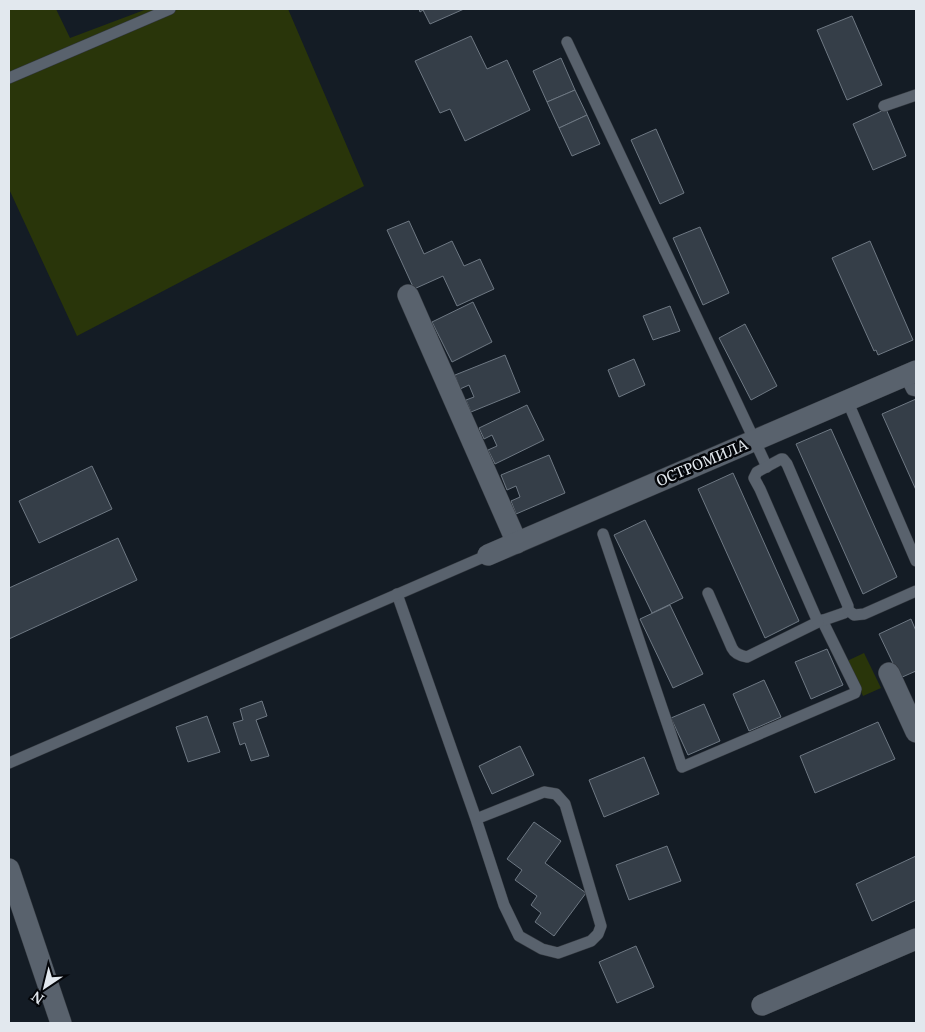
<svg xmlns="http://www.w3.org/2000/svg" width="925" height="1032" font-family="'Noto Serif',serif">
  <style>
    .green { fill: #29350a }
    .building { fill: #353e48; stroke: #6e7883 }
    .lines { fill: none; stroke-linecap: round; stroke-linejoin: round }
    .lane-casing { stroke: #33383f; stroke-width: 12 }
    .street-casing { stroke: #33383f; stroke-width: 22 }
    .lane { stroke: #59626d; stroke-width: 11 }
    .street { stroke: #59626d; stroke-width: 21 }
    .labels { text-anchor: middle; stroke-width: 5; stroke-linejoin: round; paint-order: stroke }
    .street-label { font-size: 15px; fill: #e2e8ee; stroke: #04060a }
  </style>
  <rect width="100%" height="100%" fill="#141c25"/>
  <g class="green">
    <path d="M 9,9 L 56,9 L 70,38 L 147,9 L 288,9 L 364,186 L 77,336 L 9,189 Z"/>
    <path d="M 864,653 L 881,688 L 863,696 L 847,661 Z"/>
  </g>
  <g class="building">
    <path d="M 419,9 L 464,9 L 430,24 L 423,10 L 420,12 Z"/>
    <path d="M 852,16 L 882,85 L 847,100 L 817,30 Z"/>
    <path d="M 471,36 L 487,69 L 507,60 L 530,110 L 465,141 L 450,109 L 440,113 L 415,61 Z"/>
    <path d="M 561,58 L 575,90 L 547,102 L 533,71 Z"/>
    <path d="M 575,90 L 587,115 L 559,128 L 547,102 Z"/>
    <path d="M 886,109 L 906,156 L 873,170 L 853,124 Z"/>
    <path d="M 587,115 L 600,144 L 572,156 L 559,128 Z"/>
    <path d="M 656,129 L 684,193 L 660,204 L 631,140 Z"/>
    <path d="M 409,221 L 424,254 L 452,241 L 464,266 L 480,259 L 494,289 L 457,306 L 443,276 L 414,289 L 387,230 Z"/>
    <path d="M 700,227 L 729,293 L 703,305 L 673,238 Z"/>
    <path d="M 870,241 L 913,340 L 878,355 L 876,350 L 874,351 L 832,258 Z"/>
    <path d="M 473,302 L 492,342 L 452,362 L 432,322 Z"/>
    <path d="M 670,306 L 680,331 L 653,340 L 643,316 Z"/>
    <path d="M 745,324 L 777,386 L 751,400 L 719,338 Z"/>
    <path d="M 505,355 L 520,392 L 471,412 L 466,400 L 474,397 L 469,385 L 460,389 L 455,375 Z"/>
    <path d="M 634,359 L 645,385 L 619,397 L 608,370 Z"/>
    <path d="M 916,399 L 916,490 L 882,414 Z"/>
    <path d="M 527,405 L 544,440 L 495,464 L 488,450 L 497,446 L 492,435 L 484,439 L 479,428 Z"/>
    <path d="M 831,429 L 897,577 L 863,594 L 796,444 Z"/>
    <path d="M 549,455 L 565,493 L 516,514 L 511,501 L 520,497 L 516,486 L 507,490 L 501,475 Z"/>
    <path d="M 92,466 L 112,509 L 39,543 L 19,501 Z"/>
    <path d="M 733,473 L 799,621 L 765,638 L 698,489 Z"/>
    <path d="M 645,520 L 683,598 L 652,613 L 614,535 Z"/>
    <path d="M 118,538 L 137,580 L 9,639 L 9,588 Z"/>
    <path d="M 670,605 L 703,674 L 673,688 L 640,619 Z"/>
    <path d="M 911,619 L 916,631 L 916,671 L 900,678 L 879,634 Z"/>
    <path d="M 827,649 L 843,685 L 811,699 L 795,662 Z"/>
    <path d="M 764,680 L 781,717 L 749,731 L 733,694 Z"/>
    <path d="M 262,701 L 267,716 L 256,720 L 269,756 L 251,761 L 245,743 L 240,745 L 233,723 L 243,720 L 240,709 Z"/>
    <path d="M 704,704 L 720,741 L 688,755 L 671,718 Z"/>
    <path d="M 207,716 L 220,752 L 188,762 L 176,727 Z"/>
    <path d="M 878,722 L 895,759 L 815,793 L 800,756 Z"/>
    <path d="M 520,746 L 534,775 L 492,794 L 479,766 Z"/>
    <path d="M 644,757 L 659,794 L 604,817 L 589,780 Z"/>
    <path d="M 534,822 L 561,841 L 545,863 L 586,893 L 554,936 L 535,922 L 541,913 L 531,905 L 537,896 L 515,880 L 522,870 L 507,859 Z"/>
    <path d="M 667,846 L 681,881 L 629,900 L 616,865 Z"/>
    <path d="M 916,856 L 916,900 L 872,921 L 856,884 Z"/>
    <path d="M 636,946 L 654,987 L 617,1003 L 599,962 Z"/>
  </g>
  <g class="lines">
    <g class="lane-casing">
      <g id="lane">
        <path d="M 567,42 L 767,467"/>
        <path d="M 9,78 L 170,9"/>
        <path d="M 884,106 L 916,95"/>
        <path d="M 905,376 L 912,390 L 916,391"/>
        <path d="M 847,400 L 916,561"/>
        <path d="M 603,534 L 682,767 L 855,693 L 856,689 L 822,620"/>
        <path d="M 708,593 L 732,648 C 735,654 741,656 747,657 L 818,622 L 844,613 L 848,610"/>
        <path d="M 397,594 L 476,819 L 504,905 L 519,936 L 542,949 L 558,953 L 591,941 L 598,934 L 601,926 L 565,804 L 556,794 L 544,792 L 476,819"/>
        <path d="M 818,622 L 760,489 L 754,478 L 757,472 L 781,459 L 783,459 L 787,464 L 848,606 L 848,610 L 854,615 L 864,614 L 916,591"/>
        <path d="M 9,763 L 488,555"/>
      </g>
    </g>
    <g class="street-casing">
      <g id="street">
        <path d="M 408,295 L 517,543"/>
        <path d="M 488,555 L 916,371"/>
        <path d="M 889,673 L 916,732"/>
        <path d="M 9,869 L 61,1023"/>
        <path d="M 762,1005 L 916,939"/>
      </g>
    </g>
    <use href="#lane" class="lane"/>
    <use href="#street" class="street"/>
  </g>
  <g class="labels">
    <g class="street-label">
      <text transform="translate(702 463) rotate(-23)" y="5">ОСТРОМИЛА</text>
    </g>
  </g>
  <rect width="925" height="1032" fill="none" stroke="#e2e8ee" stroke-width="20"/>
  <g transform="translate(45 987) rotate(215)" stroke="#04060a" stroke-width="4" paint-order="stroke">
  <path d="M0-4L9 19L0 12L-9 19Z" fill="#e2e8ee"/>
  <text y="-8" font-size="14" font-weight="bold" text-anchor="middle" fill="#e2e8ee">N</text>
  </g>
</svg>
